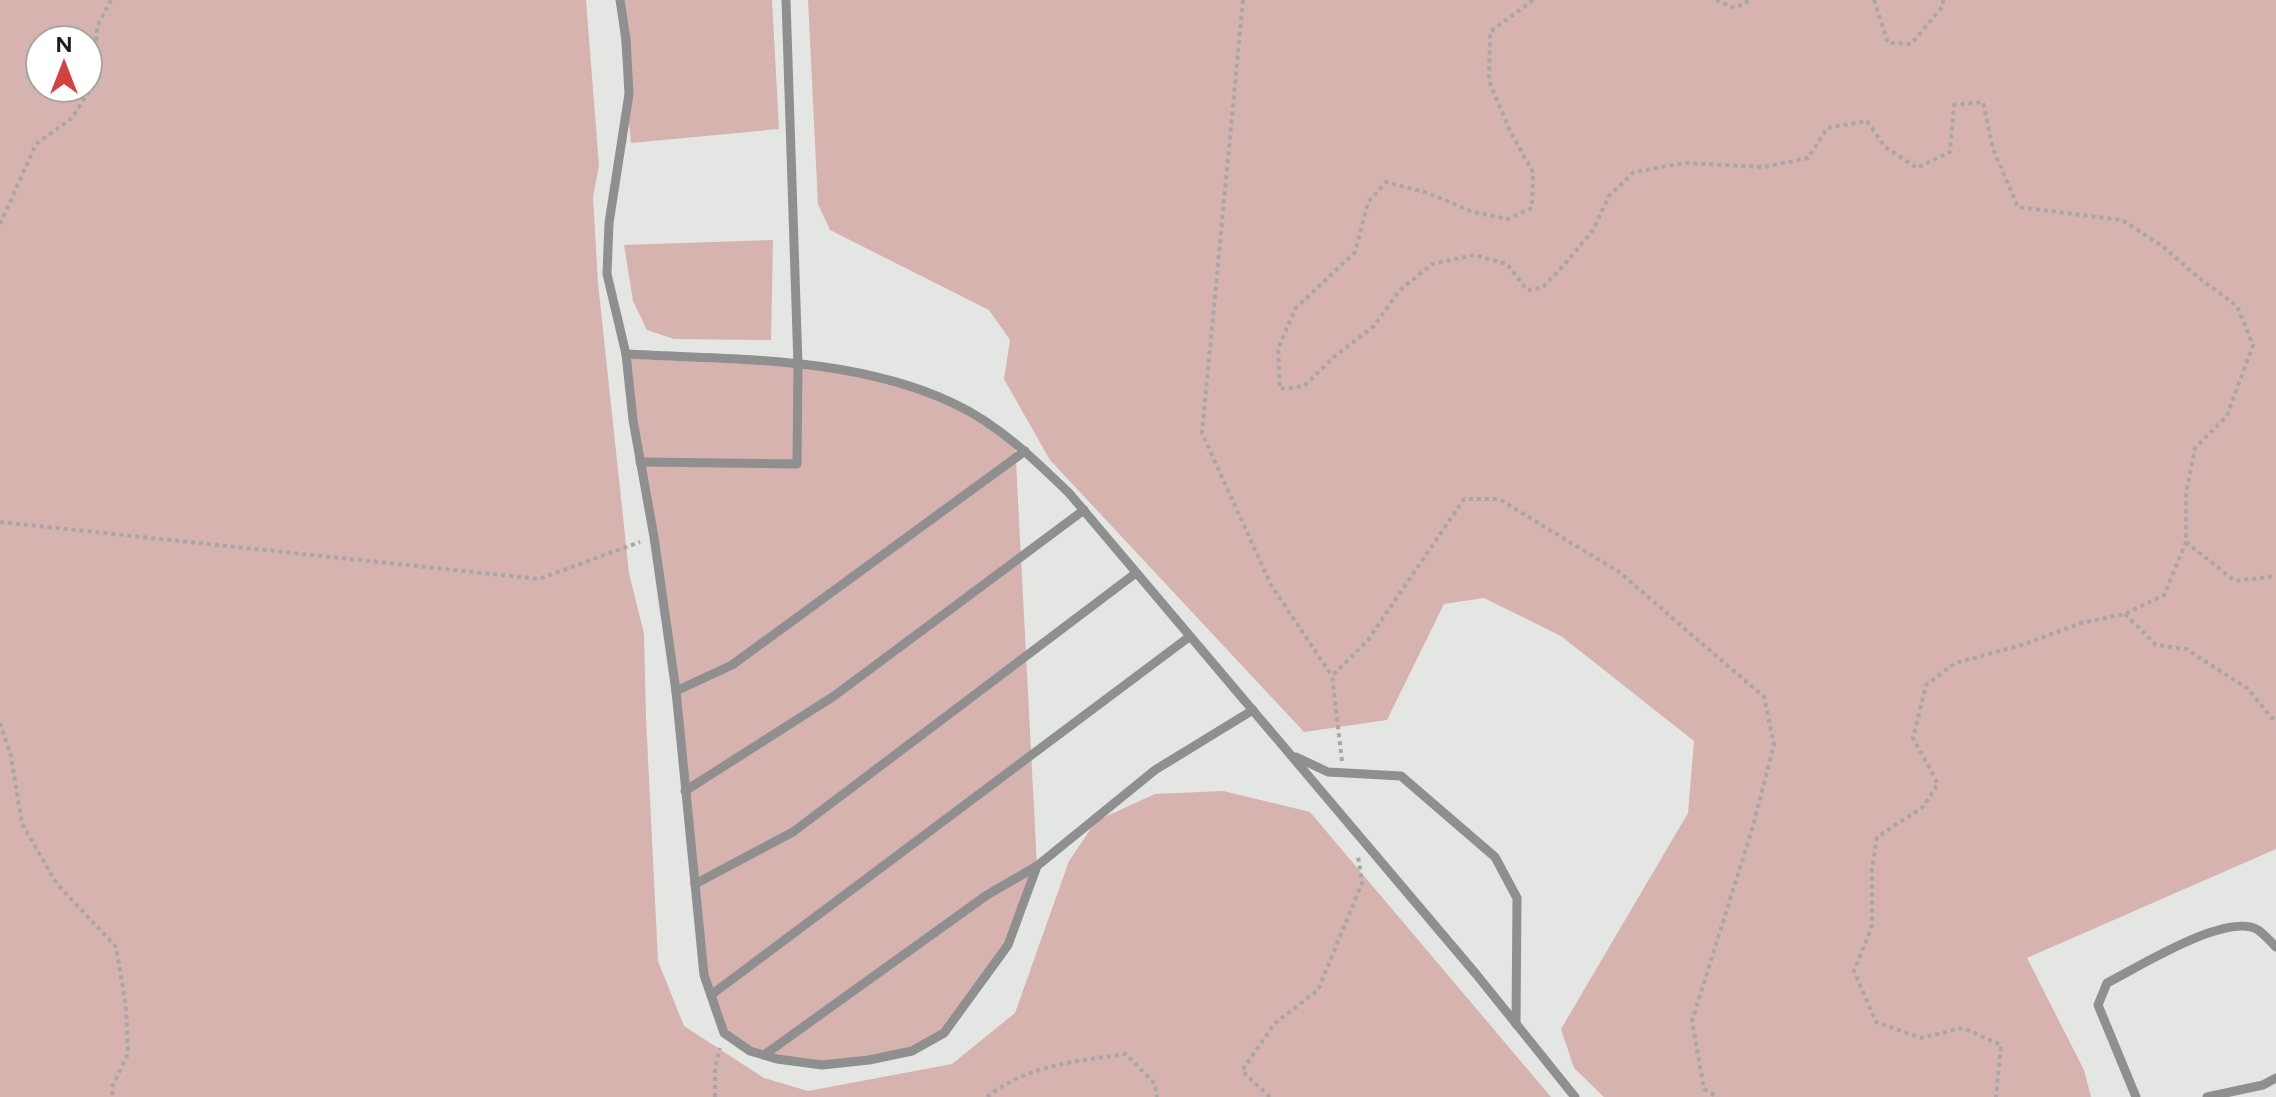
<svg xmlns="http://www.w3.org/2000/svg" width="2276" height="1097" font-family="Figtree,sans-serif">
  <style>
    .green { fill: #d7b3af; fill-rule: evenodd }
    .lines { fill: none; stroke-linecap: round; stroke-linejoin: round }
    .path { stroke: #a6a7a6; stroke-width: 4; stroke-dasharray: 4 4; stroke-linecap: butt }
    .service { stroke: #8e8f8e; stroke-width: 9 }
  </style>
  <rect width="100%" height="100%" fill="#e4e6e4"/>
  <g class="green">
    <path d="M 0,0 L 586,0 L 599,166 L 593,197 L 598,283 L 629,573 L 644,634 L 646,718 L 658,961 L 684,1026 L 764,1078 L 808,1091 L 952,1064 L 1015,1013 L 1069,861 L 1096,821 L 1155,794 L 1223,791 L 1310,812 L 1551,1097 L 0,1097 ZM 40,40 L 88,40 L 88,88 L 40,88 Z"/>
    <path d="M 617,0 L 772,0 L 779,129 L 631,143 Z"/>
    <path d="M 808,0 L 2276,0 L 2276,849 L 2027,958 L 2084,1070 L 2091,1097 L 1604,1097 L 1574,1068 L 1561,1029 L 1688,813 L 1694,741 L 1561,636 L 1484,598 L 1444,604 L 1387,720 L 1304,732 L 1050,460 L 1004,379 L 1010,340 L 989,310 L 830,230 L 818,204 Z"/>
    <path d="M 773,240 L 771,340 L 674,339 L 647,330 L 633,301 L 624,245 Z"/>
    <path d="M 626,354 C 735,361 851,359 953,403 C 975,412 995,429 1015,442 L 1037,866 L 1008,945 L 944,1033 L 912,1051 L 822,1065 L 750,1051 L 724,1033 L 704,975 L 685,791 Z"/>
  </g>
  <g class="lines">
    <g class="path">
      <path d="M 1243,0 L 1202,433 L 1271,585 L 1332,676"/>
      <path d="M 1533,0 L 1490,32 L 1489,81 L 1510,131 L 1533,172 L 1532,208 L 1508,219 L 1473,212 L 1428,193 L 1386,182 L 1368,202 L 1355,252 L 1295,309 L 1278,349 L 1280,389 L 1304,386 L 1335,356 L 1374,326 L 1399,291 L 1432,264 L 1474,255 L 1507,264 L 1527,290 L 1542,288 L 1565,264 L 1593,230 L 1609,196 L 1634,172 L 1684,163 L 1764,167 L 1808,158 L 1827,128 L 1867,121 L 1885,147 L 1917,168 L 1950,152 L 1954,105 L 1983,102 L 1993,149 L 2018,207 L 2122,220 L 2161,245 L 2199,278 L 2237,306 L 2253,345 L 2227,416 L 2195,448 L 2186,493 L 2186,542 L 2164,595 L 2125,614 L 2081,623 L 2022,645 L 1955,663 L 1926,685 L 1913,738 L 1938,784 L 1923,807 L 1877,837 L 1872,869 L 1872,926 L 1854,971 L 1876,1022 L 1921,1038 L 1963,1028 L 2001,1045 L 1996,1097"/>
      <path d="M 1716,0 L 1735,8 L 1751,0"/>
      <path d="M 1874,0 L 1888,43 L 1911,44 L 1943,6 L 1943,0"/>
      <path d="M 0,224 L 36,144 L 72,118 L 94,83 L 97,27 L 111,0"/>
      <path d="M 0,522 L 539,579 L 640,542"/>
      <path d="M 2186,542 L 2235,581 L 2276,576"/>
      <path d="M 2125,614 L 2156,645 L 2186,649 L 2247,688 L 2272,718 L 2276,717"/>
      <path d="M 0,723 L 11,756 L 22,824 L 57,884 L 116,947 L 126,1006 L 128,1054 L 112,1087 L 113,1097"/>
      <path d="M 1342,761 L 1332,676 L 1368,640 L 1464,499 L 1499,499 L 1619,572 L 1764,697 L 1774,745 L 1753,826 L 1692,1021 L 1704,1089 L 1717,1097"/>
      <path d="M 715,1097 L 715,1067 L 720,1048"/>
      <path d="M 987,1097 C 1027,1065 1077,1061 1126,1054 L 1155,1084 L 1157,1097"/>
      <path d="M 1270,1097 L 1242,1071 L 1274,1024 L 1318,990 L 1362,883 L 1358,856"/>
    </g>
    <g class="service">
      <path d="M 620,0 L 626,39 L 629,94 L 609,223 L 607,274 L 626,354 L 633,420 L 654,537 L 676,691 L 704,975 L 724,1033 L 750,1051 L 777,1059 L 822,1065 L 869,1060 L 912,1051 L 944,1033 L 1008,945 L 1037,866 L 1155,770 L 1253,710"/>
      <path d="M 626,354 C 735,360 854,356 955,404 C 999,425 1034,459 1069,493 L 1476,974 L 1575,1097"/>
      <path d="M 640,462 L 797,464 L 798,365 L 786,0"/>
      <path d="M 676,691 L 732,665 L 1025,451"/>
      <path d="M 1296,757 L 1328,772 L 1401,776 L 1495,857 L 1517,898 L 1516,1024"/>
      <path d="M 685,791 L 834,696 L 1084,510"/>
      <path d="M 695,884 L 793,832 L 1136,573"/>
      <path d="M 711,995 L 1189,637"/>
      <path d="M 764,1055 L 987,895 L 1037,866"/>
      <path d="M 2136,1097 L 2098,1005 L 2107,983 C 2137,968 2227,911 2258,930 C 2264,934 2271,942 2276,947"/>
      <path d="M 2207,1097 L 2263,1085 L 2276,1078"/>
    </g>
  </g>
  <g transform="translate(64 64)"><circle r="38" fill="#ffffff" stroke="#a4a5a4" stroke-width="2"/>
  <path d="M0-6L14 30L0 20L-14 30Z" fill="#d2433f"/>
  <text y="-12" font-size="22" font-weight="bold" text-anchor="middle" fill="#1c1d1c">N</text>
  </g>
</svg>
